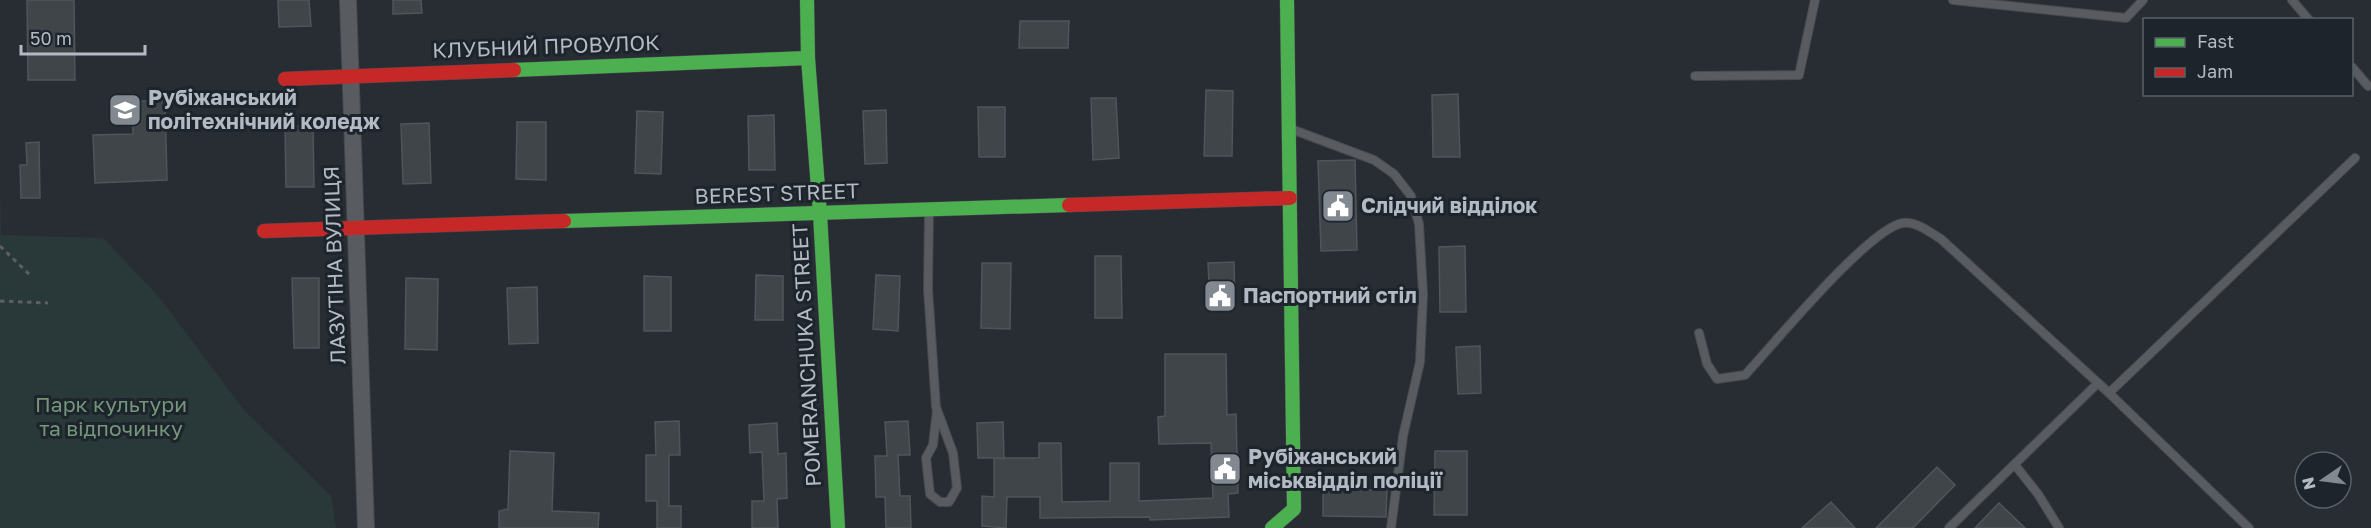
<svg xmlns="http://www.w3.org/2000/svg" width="2371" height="528" font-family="'Golos Text',sans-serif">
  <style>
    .green { fill: #293939 }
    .building { fill: #404549; stroke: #50545b; stroke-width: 1.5 }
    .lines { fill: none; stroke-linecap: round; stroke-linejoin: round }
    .lane-casing { stroke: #46494e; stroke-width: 10 }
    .street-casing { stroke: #46494e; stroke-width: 18 }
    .fast-casing { stroke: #46494e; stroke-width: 15 }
    .jam-casing { stroke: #46494e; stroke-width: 15 }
    .path { stroke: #5c6064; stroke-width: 3; stroke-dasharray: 4.5 4.5; stroke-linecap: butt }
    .lane { stroke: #585c61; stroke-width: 8 }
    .street { stroke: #585c61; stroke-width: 16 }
    .fast { stroke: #4caf50; stroke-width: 14 }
    .jam { stroke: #c62828; stroke-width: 14 }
    .labels { text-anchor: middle; stroke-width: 6; stroke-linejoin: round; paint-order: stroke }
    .street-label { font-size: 21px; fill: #b3bac3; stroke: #1d242c }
    .poi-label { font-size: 21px; font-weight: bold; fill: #b3bac3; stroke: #1d242c; text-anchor: start }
    .park-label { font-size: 21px; fill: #74967a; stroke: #1d242c }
  </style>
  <rect width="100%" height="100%" fill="#282d33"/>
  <path class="green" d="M 0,183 L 1,235 L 103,238 L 159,297 L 243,409 L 331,496 L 336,528 L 0,528 Z"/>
  <g class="building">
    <path d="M 27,0 L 74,0 L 75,80 L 28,80 Z"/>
    <path d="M 278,0 L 309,0 L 311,26 L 279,27 Z"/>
    <path d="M 393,0 L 421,0 L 422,13 L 393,14 Z"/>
    <path d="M 1020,21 L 1069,21 L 1068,48 L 1019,48 Z"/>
    <path d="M 1206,90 L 1233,91 L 1232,156 L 1204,156 Z"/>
    <path d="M 1458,94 L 1460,157 L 1433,157 L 1432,95 Z"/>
    <path d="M 1091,98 L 1116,98 L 1119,158 L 1093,160 Z"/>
    <path d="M 132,101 L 165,101 L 167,180 L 95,183 L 93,135 L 133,134 Z"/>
    <path d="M 978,107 L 1005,107 L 1005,157 L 979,157 Z"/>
    <path d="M 886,110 L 887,163 L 865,164 L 863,111 Z"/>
    <path d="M 637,111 L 663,112 L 661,174 L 635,173 Z"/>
    <path d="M 774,115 L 775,170 L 749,170 L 748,116 Z"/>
    <path d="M 517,122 L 546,122 L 546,180 L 516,179 Z"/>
    <path d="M 429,123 L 431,183 L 403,184 L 401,124 Z"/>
    <path d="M 285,126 L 313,126 L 314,187 L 286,187 Z"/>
    <path d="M 39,142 L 40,198 L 21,198 L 20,165 L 27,165 L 26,143 Z"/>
    <path d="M 1355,160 L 1357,250 L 1321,251 L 1318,161 Z"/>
    <path d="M 1465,246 L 1466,312 L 1440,312 L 1439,247 Z"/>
    <path d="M 1095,256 L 1121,256 L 1122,318 L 1095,318 Z"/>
    <path d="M 1234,262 L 1235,304 L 1210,305 L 1208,263 Z"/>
    <path d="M 982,263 L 1011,263 L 1010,329 L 981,328 Z"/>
    <path d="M 756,275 L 783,276 L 783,320 L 755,320 Z"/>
    <path d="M 876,275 L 900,276 L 898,331 L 873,329 Z"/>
    <path d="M 644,276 L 671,277 L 671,331 L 644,331 Z"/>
    <path d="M 292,278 L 319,278 L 319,348 L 294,348 Z"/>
    <path d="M 406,278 L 438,279 L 437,350 L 405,349 Z"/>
    <path d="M 537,287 L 538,343 L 509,344 L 507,288 Z"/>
    <path d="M 1480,346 L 1481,393 L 1458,394 L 1456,347 Z"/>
    <path d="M 1165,354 L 1226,354 L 1227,415 L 1236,414 L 1238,493 L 1228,494 L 1229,517 L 1150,520 L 1150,517 L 1040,518 L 1040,497 L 1007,497 L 1006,528 L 982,526 L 982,496 L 994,497 L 994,458 L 1039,458 L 1039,443 L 1061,443 L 1062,502 L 1110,501 L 1110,463 L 1139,463 L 1139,501 L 1213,498 L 1211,443 L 1159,444 L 1158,417 L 1165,416 Z"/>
    <path d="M 679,421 L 680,455 L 669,455 L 669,506 L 681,506 L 681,528 L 657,528 L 657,501 L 646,501 L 646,455 L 656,455 L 655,422 Z"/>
    <path d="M 908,421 L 910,455 L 898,455 L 900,496 L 910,496 L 911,528 L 886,528 L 885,497 L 876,497 L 875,456 L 887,456 L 885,422 Z"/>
    <path d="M 1003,422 L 1004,458 L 978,458 L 977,423 Z"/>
    <path d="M 777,423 L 778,454 L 786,453 L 787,498 L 777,499 L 778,528 L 752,528 L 752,501 L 764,501 L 763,479 L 762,452 L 750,453 L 749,425 Z"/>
    <path d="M 510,451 L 554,453 L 552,511 L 599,513 L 598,528 L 499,528 L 499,511 L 508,509 Z"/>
    <path d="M 1435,451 L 1467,451 L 1467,515 L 1434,515 Z"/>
    <path d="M 1937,467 L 1955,485 L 1913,528 L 1876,528 Z"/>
    <path d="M 1323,489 L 1387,490 L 1386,517 L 1323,516 Z"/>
    <path d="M 1831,502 L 1855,528 L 1802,528 Z"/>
    <path d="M 1999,503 L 2025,528 L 1975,528 Z"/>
  </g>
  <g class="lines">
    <g class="lane-casing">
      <g id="lane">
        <path d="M 1953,0 L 2126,18 L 2143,0"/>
        <path d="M 2292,0 L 2309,20"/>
        <path d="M 2352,67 L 2368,86"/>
        <path d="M 1695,76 L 1799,75 L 1815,0"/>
        <path d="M 1291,129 L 1374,160 L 1394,174 L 1411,196 L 1419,224 L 1423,294 L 1420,362 L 1403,436 L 1391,528"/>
        <path d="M 929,213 L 928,289 L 936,407 L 953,453 L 957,488 L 949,502 L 940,502 L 930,494 L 926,458 L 933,445 L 937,410"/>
        <path d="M 1699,333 L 1707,364 L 1717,379 L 1745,375 C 1773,345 1869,228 1903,223 C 1916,221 1931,233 1941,239 L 2109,393 L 2249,528"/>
        <path d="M 2109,393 L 2355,158"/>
        <path d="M 2015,465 L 2038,494 L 2059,528"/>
        <path d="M 1949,528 L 2098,383"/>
      </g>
    </g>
    <g class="street-casing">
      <path id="street" d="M 348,0 L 366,528"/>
    </g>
    <g class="fast-casing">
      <g id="fast">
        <path d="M 807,0 L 808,58 L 820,214 L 838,528"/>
        <path d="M 514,70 L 808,58"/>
        <path d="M 564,221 L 1069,205"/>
        <path d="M 1272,528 L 1294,509 L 1287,0"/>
      </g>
    </g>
    <g class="jam-casing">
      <g id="jam">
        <path d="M 285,79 L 514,70"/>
        <path d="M 1069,205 L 1290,198"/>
        <path d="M 264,231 L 564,221"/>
      </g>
    </g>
    <g class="path">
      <path d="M 0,246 L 32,277"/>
      <path d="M 0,301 L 48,303"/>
    </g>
    <use href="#lane" class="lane"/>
    <use href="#street" class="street"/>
    <use href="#fast" class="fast"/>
    <use href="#jam" class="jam"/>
  </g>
  <defs>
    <g id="university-square" transform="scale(1.725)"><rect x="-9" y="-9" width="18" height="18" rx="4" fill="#828991" stroke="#1d242c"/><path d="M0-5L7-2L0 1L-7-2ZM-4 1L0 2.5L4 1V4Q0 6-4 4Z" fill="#fff"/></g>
    <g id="civic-square" transform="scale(1.725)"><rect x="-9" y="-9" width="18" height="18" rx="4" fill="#828991" stroke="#1d242c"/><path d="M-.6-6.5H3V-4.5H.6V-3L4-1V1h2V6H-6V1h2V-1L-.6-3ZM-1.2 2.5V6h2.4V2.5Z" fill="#fff"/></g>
  </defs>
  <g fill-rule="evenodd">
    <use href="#university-square" x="125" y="110"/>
    <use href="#civic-square" x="1338" y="206"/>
    <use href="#civic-square" x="1220" y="296"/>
    <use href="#civic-square" x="1225" y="469"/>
  </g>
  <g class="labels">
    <g class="street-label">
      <text transform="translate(546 47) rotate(-2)" y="7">КЛУБНИЙ ПРОВУЛОК</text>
      <text transform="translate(777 194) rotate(-2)" y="7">BEREST STREET</text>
      <text transform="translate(335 265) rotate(-92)" y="7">ЛАЗУТІНА ВУЛИЦЯ</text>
      <text transform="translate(807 355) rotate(-93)" y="7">POMERANCHUKA STREET</text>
    </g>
    <g class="poi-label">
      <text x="148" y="105">Рубіжанський<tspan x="148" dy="24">політехнічний коледж</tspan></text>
      <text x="1361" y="213">Слідчий відділок</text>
      <text x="1243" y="303">Паспортний стіл</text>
      <text x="1248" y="464">Рубіжанський<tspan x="1248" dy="24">міськвідділ поліції</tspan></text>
    </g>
    <g class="park-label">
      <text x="111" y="412">Парк культури<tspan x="111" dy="24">та відпочинку</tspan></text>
    </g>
  </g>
  <rect x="2143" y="18" width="210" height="78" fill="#1d242c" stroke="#596068" stroke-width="1.5"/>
  <rect x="2155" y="38" width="30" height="9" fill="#4caf50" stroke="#596068" stroke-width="1.5"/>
  <text x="2197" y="48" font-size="18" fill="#b3bac3">Fast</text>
  <rect x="2155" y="68" width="30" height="9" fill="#c62828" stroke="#596068" stroke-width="1.5"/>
  <text x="2197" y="78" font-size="18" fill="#b3bac3">Jam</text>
  <g transform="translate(2323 480) rotate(256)"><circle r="28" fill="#1d242c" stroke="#596068" stroke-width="1.5"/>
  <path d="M0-4.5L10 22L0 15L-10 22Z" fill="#828991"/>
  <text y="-9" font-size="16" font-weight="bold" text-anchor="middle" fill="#b3bac3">N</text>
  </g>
  <path d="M21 45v9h124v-9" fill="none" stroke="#b3bac3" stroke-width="3"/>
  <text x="30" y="45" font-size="18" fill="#b3bac3" stroke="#1d242c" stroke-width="4.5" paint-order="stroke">50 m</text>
</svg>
